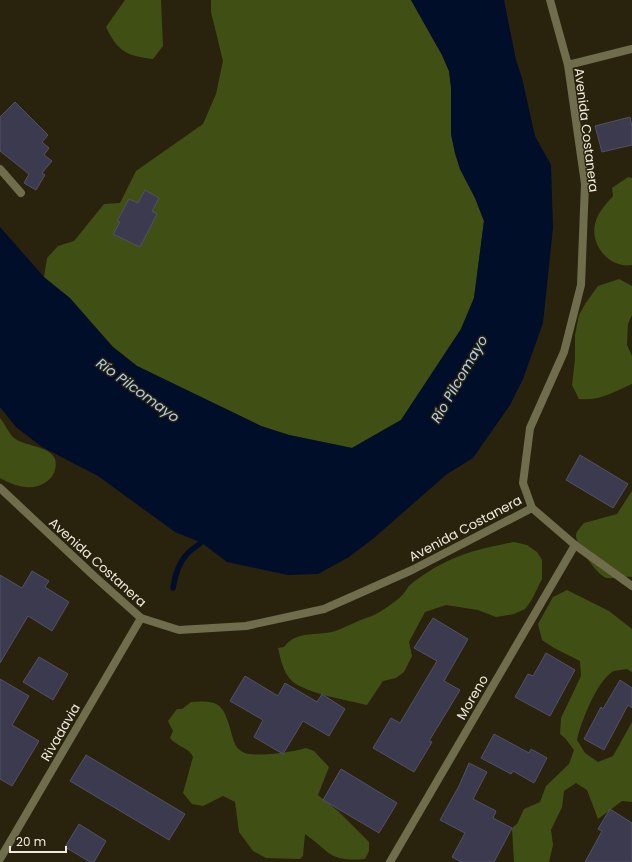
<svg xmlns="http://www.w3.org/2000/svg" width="632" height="862" font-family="Poppins,sans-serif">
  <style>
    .green { fill: #405015 }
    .water { fill: #000e2a }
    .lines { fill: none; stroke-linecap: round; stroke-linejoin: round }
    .stream { stroke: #000e2a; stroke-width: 5.5 }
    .building { fill: #3b3a4f; stroke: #525167 }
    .minor { stroke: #6f6d4c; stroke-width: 8 }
    .tertiary { stroke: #6f6d4c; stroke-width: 8 }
    .labels { text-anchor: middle; stroke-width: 3; stroke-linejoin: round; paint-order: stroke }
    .street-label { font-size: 13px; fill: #efeadd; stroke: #29220d }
    .water-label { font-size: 14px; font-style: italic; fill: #b2ceef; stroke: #29220d }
  </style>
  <rect width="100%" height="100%" fill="#29220d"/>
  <g class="green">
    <path d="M 125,0 L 161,0 L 163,46 L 153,59 C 127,56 118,52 106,27 Z"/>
    <path d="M 211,0 L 411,0 L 442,55 L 449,71 L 451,87 L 451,134 L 455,153 L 460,169 L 475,198 L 484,221 L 474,298 L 461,329 L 401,420 L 352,448 L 289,435 L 261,426 L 137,366 L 113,347 L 44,277 L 47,258 L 58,246 L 74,241 L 104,204 L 120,203 L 136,171 L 203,124 L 216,94 L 223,61 L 211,12 Z"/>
    <path d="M 628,177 L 632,178 L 632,265 C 610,269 590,245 595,224 C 598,212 605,205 613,196 L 612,188 Z"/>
    <path d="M 619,279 L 632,286 L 632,315 L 628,324 L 627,345 L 632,356 L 632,384 C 613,392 601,401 579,399 L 572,385 L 575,360 L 575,335 L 579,315 L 585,304 L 598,286 Z"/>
    <path d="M 0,418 C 5,424 8,432 14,438 C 26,448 62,445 55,470 C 52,479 46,483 38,486 C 25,490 11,484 0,478 Z"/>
    <path d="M 632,491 L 632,577 C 621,575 616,579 607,578 C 598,577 576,544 576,536 C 576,531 581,527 584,523 L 617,514 Z"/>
    <path d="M 514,542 L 527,545 L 537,552 L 542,560 L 542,579 L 531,601 L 525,609 L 514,614 L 496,617 L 478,610 L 446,605 L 425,612 L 409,642 L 412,656 L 404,672 L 396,678 L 383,681 L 367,705 C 349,701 307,693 293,682 C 283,673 281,660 278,648 L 284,647 C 297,629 321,637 338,630 C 350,625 359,620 372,616 C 379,613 399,600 404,593 C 407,590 407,587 411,584 C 446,557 472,550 514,542 Z"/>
    <path d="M 567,590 L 609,611 L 632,629 L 632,672 L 627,669 C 623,670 615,670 612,672 C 596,683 581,722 577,740 L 585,753 L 598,762 L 613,756 L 632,722 L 632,802 L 622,801 L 598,819 L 587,790 L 576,783 L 564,791 L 562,807 L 551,830 L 553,845 L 549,862 L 514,862 L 512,828 L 517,824 L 524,809 L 540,802 L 546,786 L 569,764 L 574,750 L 565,738 L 560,734 L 561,718 L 581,676 L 580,661 L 554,648 L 542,640 L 538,624 L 553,597 Z"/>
    <path d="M 191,702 C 199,702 210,700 218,705 C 228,712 230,732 235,744 C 236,748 244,754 249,754 C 262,756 294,752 306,748 L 314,751 L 329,767 L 318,795 L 338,811 L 369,842 L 369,851 L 365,859 C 328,862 331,852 305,834 L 303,856 L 300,859 L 266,858 L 253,851 L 239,832 L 235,802 L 223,796 L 203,806 L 192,804 L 183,793 L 193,757 C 190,748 176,746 170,738 L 173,731 L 168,721 L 177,709 L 182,709 Z"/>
  </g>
  <path class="water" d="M 411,0 L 504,0 L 516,60 L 522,78 L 535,136 L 551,165 L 553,228 L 543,323 L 523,379 L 510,405 L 473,458 L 447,474 L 374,538 L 349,557 L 318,574 L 288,575 L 227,562 L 202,543 L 175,532 L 98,476 L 42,447 L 16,427 L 0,407 L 0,227 L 44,277 L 70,298 L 113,347 L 137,366 L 261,426 L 289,435 L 352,448 L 401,420 L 461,329 L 474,298 L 484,221 L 475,198 L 460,169 L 455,153 L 451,134 L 451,87 L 449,71 L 442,55 Z"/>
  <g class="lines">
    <path class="stream" d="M 173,588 C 175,575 178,564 187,554 C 193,547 201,545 206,537"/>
  </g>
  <g class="building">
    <path d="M 15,102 L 48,135 L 42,142 L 49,148 L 44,155 L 52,161 L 42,173 L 45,175 L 36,190 L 24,183 L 29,174 L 0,151 L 0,117 Z"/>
    <path d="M 630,117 L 632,127 L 632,145 L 602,152 L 595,126 Z"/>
    <path d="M 145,190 L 159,198 L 152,211 L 157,214 L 140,247 L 113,234 L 120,222 L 117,221 L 129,199 L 138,203 Z"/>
    <path d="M 580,455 L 628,484 L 613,508 L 566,480 Z"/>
    <path d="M 32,571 L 49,581 L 45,587 L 69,602 L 52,631 L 28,616 L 0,663 L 0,575 L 22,588 Z"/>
    <path d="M 433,618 L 468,639 L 444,681 L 460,690 L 429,741 L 432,742 L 414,772 L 373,748 L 391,718 L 400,723 L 437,661 L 414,648 Z"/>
    <path d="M 546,653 L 575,670 L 550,716 L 515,697 L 528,674 L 533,676 Z"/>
    <path d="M 39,657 L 68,674 L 53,700 L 23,682 Z"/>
    <path d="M 245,676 L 278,696 L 285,683 L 317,702 L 322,694 L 345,709 L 329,736 L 303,721 L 283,754 L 254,737 L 263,720 L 230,701 Z"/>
    <path d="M 0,679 L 29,696 L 12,725 L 39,741 L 12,786 L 0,779 Z"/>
    <path d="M 620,680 L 632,688 L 632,708 L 628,705 L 604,750 L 584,739 L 601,707 L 603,709 Z"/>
    <path d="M 494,734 L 529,753 L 531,749 L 547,758 L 534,783 L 513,771 L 511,774 L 481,758 Z"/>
    <path d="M 86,755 L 185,814 L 169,840 L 70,781 Z"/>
    <path d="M 469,763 L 487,772 L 473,799 L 496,811 L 493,818 L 512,828 L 494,862 L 461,862 L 452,857 L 465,833 L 440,820 L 459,786 Z"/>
    <path d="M 341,769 L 397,803 L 379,833 L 323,800 Z"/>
    <path d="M 610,809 L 632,823 L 632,862 L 585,862 L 602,831 L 598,829 Z"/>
    <path d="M 79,824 L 106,841 L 94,862 L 90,862 L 65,847 Z"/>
  </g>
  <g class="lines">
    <g class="minor">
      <path d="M 568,65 L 632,49"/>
      <path d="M 0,169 L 21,193"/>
      <path d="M 0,859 L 141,618"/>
      <path d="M 390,862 L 575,545"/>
    </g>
    <g class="tertiary">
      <path d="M 0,488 L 94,576 L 141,618 L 179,630 L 246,626 L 324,609 L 412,570 L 532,508"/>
      <path d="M 532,508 L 523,483 L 530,428 L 564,352 L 581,285 L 585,184 L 568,65 L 550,0"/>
      <path d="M 532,508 L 575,545 L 632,586"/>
    </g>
  </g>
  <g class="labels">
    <g class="street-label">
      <text transform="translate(587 130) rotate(83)" y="5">Avenida Costanera</text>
      <text transform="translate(465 528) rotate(-28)" y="5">Avenida Costanera</text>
      <text transform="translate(98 562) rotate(42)" y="5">Avenida Costanera</text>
      <text transform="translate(472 697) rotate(-60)" y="5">Moreno</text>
      <text transform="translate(60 732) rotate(-60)" y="5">Rivadavia</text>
    </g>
    <g class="water-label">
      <text transform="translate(459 379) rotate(-60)" y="5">Río Pilcomayo</text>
      <text transform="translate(138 390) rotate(36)" y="5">Río Pilcomayo</text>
    </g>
  </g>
  <path d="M10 846v6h56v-6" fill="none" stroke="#efeadd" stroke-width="2"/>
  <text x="16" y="846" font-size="12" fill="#efeadd" stroke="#29220d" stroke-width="3" paint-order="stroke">20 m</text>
</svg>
